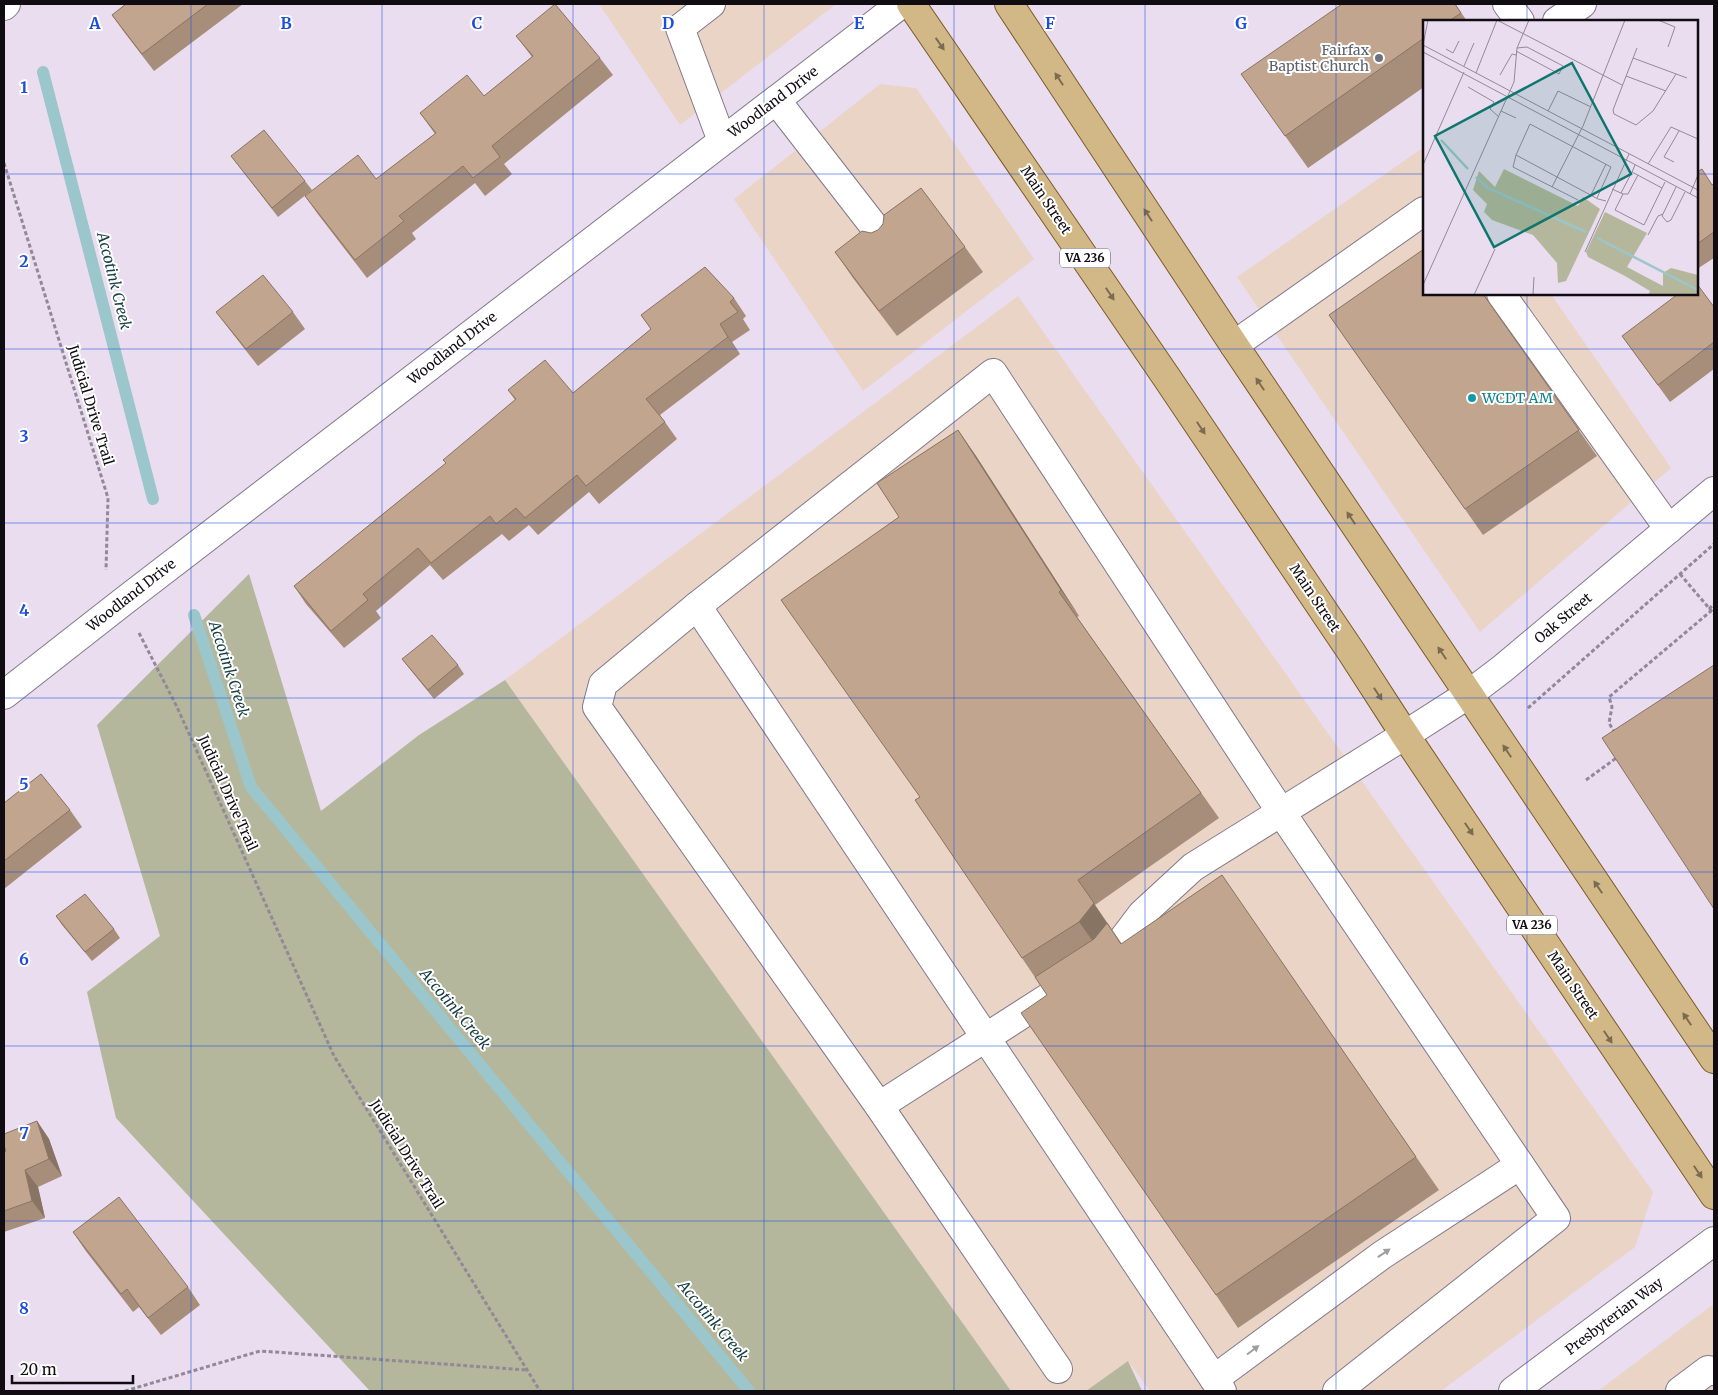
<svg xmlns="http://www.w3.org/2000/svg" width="1718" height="1395" font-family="Merriweather,serif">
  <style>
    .commercial { fill: #e9d4c6 }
    .green { fill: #b4b79b }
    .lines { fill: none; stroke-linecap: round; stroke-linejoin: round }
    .stream { stroke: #9bc6cb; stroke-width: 12 }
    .minor-casing { stroke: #837889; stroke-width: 30 }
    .major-casing { stroke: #7b5d2a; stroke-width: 30 }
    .path { stroke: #928896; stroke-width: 3; stroke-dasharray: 4 2.5; stroke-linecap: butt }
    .minor { stroke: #fff; stroke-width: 28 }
    .major { stroke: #d2b887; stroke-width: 28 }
    .wall { fill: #a78e7a }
    .shaded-wall { fill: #887463 }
    .building { fill: #c2a58e; stroke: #887463 }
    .oneway { fill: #7b6b52 }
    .oneway2 { fill: #9f9ea0 }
    .grid { fill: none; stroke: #1d4ed8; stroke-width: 1; stroke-opacity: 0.55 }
    .worship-dot { fill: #6b7280; stroke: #fff; stroke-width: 2 }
    .culture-dot { fill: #0f9aa8; stroke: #fff; stroke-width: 2 }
    .labels { text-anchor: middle; stroke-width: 4; stroke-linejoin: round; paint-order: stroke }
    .shield { fill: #fff; stroke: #585559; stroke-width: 1 }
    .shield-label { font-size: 12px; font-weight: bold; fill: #100c12 }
    .worship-label { font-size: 14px; fill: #5b616d; stroke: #fff; text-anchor: end }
    .street-label { font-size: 14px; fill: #100c12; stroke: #fff }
    .culture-label { font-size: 14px; fill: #0d838f; stroke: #fff; text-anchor: start }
    .water-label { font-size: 15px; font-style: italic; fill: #174045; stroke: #fff }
    .inset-river { fill: none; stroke: #9bc6cb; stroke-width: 2.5 }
    .inset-road { fill: none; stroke: #938997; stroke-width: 1 }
    .view { fill: #0f766e; fill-opacity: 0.15; stroke: #0f766e; stroke-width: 2.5 }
    .inset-edge { fill: none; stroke: #100c12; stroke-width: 2.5 }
    .grid-label { font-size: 16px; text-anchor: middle; font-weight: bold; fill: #1d4ed8; stroke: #fff; stroke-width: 4; stroke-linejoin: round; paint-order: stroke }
  </style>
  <rect width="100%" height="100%" fill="#eaddf0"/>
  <g class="commercial">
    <path d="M 599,4 L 836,4 L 680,125 Z"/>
    <path d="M 880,84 L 916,88 L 1034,259 L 863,391 L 734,199 Z"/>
    <path d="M 1424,147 L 1424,294 L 1551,294 L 1671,468 L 1480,632 L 1237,277 Z"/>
    <path d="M 1018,296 L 1653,1192 L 1635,1247 L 1441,1391 L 1150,1391 L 1128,1361 L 1086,1391 L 1011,1391 L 505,680 Z"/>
    <path d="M 1711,1306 L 1714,1307 L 1714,1391 L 1598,1391 Z"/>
  </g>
  <g class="green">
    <path d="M 249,574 L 321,811 L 419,735 L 505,680 L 1011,1391 L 370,1391 L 116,1118 L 87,992 L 160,936 L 97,725 Z"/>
    <path d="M 1128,1361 L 1142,1391 L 1086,1391 Z"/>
  </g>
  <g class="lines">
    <g class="stream">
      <path d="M 43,72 L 153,499"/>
      <path d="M 194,615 L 251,787 L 749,1391"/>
    </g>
    <g class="minor-casing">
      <g id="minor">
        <path d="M 711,4 L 680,28 L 722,141"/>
        <path d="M 1507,4 L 1520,21"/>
        <path d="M 4,6 L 6,4"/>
        <path d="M 1557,21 L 1582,4"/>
        <path d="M 776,100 L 887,243"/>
        <path d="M 1501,294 L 1669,529"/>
        <path d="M 1234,345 L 1424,211"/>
        <path d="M 697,606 L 603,684 L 597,707 L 879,1106 L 1058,1369"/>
        <path d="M 4,695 L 124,601 L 901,4"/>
        <path d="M 1095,968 L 1108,959 L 1142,914 L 1193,867 L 1405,735 L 1469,694 L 1502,669 L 1714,491"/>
        <path d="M 879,1106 L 1052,995"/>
        <path d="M 1214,1379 L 1382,1255 L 1520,1165"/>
        <path d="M 1222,1391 L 697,606 L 993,373 L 1281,812 L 1556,1218 L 1337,1391"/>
        <path d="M 1513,1391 L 1714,1241"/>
        <path d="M 1680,1391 L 1708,1370 L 1714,1371"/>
      </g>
    </g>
    <g class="major-casing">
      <g id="major">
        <path d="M 911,4 L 1167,378 L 1352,653 L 1405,735 L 1714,1195"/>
        <path d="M 1009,4 L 1234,345 L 1714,1059"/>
      </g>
    </g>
    <g class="path">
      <path d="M 4,163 L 108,498 L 106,570"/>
      <path d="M 1680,574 L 1714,614"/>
      <path d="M 1709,609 L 1714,604"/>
      <path d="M 139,633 L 177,707 L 334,1056 L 540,1391"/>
      <path d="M 1528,708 L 1714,544"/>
      <path d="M 1615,733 L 1609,723 L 1612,707 L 1609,697 L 1711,611"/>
      <path d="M 1586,780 L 1619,756"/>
      <path d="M 125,1391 L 260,1351 L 527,1370"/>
    </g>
    <use href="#minor" class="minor"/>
    <use href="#major" class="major"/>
  </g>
  <g class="wall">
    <path d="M 126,4 L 243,4 L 154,71 L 124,32 L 112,15 Z"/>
    <path d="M 1455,4 L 1467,21 L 1424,21 L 1424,87 L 1308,168 L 1241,74 Z"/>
    <path d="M 516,36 L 600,58 L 613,75 L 504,164 L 512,174 L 485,196 L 475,183 L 412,233 L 416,239 L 367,278 L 317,213 L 305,196 L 376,179 L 435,134 L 420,113 L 484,96 L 532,57 Z"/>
    <path d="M 231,156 L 305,181 L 312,190 L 278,217 Z"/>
    <path d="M 1697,172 L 1713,185 L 1714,184 L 1714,258 L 1697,269 Z"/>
    <path d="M 965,247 L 983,272 L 897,336 L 853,278 L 835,252 Z"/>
    <path d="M 1483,294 L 1597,456 L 1483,535 L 1329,315 Z"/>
    <path d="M 734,298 L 746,316 L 743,319 L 750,330 L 732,342 L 740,354 L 660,415 L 677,439 L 599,504 L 589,492 L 538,535 L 529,525 L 509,541 L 502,534 L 443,580 L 430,565 L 376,611 L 381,618 L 344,648 L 306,604 L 294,586 L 446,463 L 515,400 L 508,390 L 573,393 L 651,329 L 641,315 Z"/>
    <path d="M 1714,307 L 1714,369 L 1670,402 L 1622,336 Z"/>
    <path d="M 216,312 L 293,312 L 305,329 L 258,366 L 229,329 Z"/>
    <path d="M 958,430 L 976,456 L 1079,616 L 1077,617 L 1219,818 L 1095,905 L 1122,944 L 1244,908 L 1439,1190 L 1238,1328 L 1216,1295 L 1047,995 L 1022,958 L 920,797 Z"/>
    <path d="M 402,659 L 458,665 L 464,674 L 434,699 L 409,668 Z"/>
    <path d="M 4,803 L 70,810 L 82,827 L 4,889 Z"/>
    <path d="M 56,916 L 114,929 L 120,938 L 92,961 L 62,925 Z"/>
    <path d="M 37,1121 L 49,1139 L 62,1176 L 38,1187 L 45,1218 L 4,1232 L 4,1152 L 6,1151 Z"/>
    <path d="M 73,1232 L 188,1287 L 200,1305 L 161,1335 L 139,1307 L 133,1312 L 85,1250 Z"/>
  </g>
  <g class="shaded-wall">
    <path d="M 720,324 L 740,354 L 728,337 Z"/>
    <path d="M 958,430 L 976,456 L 1079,616 L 1061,590 Z"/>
    <path d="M 1078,880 L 1111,929 L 1097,947 L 1079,922 Z"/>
    <path d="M 37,1121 L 49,1139 L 62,1176 L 49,1159 Z"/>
    <path d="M 25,1170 L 38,1187 L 45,1218 L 32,1201 Z"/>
  </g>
  <g class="building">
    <path d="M 126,4 L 208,4 L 142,54 L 112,15 Z"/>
    <path d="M 555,4 L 600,58 L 492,146 L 500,157 L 473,178 L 463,166 L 399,216 L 404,221 L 355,260 L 305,196 L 358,155 L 376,179 L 436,133 L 420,113 L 467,75 L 484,96 L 533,56 L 516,36 Z"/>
    <path d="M 1342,4 L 1455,4 L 1461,13 L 1449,21 L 1424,21 L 1424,38 L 1285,136 L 1241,74 Z"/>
    <path d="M 264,130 L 305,181 L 272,208 L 231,156 Z"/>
    <path d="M 1702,169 L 1712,185 L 1714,184 L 1714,232 L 1697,244 L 1697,172 Z"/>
    <path d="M 921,188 L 965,247 L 879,311 L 835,252 L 862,231 L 871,233 L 878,230 L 883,224 L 884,215 Z"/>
    <path d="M 1424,249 L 1424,294 L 1483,294 L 1579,430 L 1465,509 L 1329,315 Z"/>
    <path d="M 705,267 L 734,298 L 730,302 L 738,312 L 720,324 L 728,337 L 646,399 L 665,422 L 586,486 L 577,475 L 525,518 L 516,508 L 496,524 L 490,516 L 431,563 L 418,548 L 363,594 L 368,600 L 331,631 L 294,586 L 446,463 L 443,460 L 516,399 L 508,390 L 545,360 L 573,393 L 651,329 L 641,315 Z"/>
    <path d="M 263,275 L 293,312 L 246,349 L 216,312 Z"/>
    <path d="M 1697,284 L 1714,307 L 1714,342 L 1658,385 L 1622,336 L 1678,294 L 1697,294 Z"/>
    <path d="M 958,430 L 1061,590 L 1059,592 L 1201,793 L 1078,880 L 1094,903 L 1079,922 L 1022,958 L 915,800 L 920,797 L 781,600 L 899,517 L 877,483 Z"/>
    <path d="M 432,635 L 458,665 L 428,690 L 402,659 Z"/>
    <path d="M 1714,665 L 1714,909 L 1602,738 Z"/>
    <path d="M 41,774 L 70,810 L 4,861 L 4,803 Z"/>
    <path d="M 1222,875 L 1416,1157 L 1216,1295 L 1021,1013 L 1047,995 L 1035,977 L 1094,939 L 1107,923 L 1121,944 Z"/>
    <path d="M 85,894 L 114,929 L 85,952 L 56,916 Z"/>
    <path d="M 37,1121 L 49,1159 L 25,1170 L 32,1201 L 4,1211 L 4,1152 L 6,1151 L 4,1145 L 4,1134 Z"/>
    <path d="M 119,1197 L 188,1287 L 148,1318 L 127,1289 L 121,1294 L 73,1232 Z"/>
  </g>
  <defs><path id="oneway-solid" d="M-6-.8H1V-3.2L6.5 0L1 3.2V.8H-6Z" transform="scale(1.25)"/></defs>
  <g class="oneway">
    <use href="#oneway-solid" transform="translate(940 44) rotate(55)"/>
    <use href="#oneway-solid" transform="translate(1059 79) rotate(-123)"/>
    <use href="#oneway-solid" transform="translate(1148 215) rotate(-123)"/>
    <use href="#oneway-solid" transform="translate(1110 294) rotate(56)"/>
    <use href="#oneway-solid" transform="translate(1260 384) rotate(-124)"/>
    <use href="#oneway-solid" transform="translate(1201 428) rotate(56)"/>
    <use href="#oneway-solid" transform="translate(1351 518) rotate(-124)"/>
    <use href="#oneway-solid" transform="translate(1442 653) rotate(-124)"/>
    <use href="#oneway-solid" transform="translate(1378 694) rotate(57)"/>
    <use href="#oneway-solid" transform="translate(1507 751) rotate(-124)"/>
    <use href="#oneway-solid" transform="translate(1469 829) rotate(56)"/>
    <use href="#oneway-solid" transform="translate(1598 887) rotate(-124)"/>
    <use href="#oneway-solid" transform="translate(1687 1019) rotate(-124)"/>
    <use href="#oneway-solid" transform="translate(1608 1037) rotate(56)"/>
    <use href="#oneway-solid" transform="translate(1698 1172) rotate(56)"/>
  </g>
  <g class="oneway2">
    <use href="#oneway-solid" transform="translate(1384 1253) rotate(-34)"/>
    <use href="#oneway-solid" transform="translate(1253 1350) rotate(-37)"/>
  </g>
  <path class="grid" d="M 191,4 L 191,1391M 382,4 L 382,1391M 573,4 L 573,1391M 764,4 L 764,1391M 954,4 L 954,1391M 1145,4 L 1145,1391M 1336,4 L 1336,1391M 1527,4 L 1527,21M 4,174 L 1424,174M 1697,174 L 1714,174M 1527,294 L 1527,1391M 4,349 L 1714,349M 4,523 L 1714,523M 4,698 L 1714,698M 4,872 L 1714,872M 4,1046 L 1714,1046M 4,1221 L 1714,1221"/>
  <circle class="worship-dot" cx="1379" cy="58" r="5"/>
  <circle class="culture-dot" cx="1472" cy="398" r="5"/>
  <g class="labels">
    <g class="shield">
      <rect x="1060" y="248.5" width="50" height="19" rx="4"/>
      <rect x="1507" y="915.5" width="50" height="19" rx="4"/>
    </g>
    <g class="shield-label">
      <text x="1085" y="262">VA 236</text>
      <text x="1532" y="929">VA 236</text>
    </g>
    <g class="worship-label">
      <text x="1369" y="55">Fairfax<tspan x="1369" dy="16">Baptist Church</tspan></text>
    </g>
    <g class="street-label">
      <text transform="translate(773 102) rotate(-37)" y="5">Woodland Drive</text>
      <text transform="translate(1046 200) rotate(56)" y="5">Main Street</text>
      <text transform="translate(452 348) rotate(-38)" y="5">Woodland Drive</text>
      <text transform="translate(91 405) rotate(73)" y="5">Judicial Drive Trail</text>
      <text transform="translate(131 595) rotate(-38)" y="5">Woodland Drive</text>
      <text transform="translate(1315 598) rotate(56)" y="5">Main Street</text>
      <text transform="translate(1563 618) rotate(-40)" y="5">Oak Street</text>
      <text transform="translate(228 793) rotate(66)" y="5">Judicial Drive Trail</text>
      <text transform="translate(1573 985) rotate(56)" y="5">Main Street</text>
      <text transform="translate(407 1154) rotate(58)" y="5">Judicial Drive Trail</text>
      <text transform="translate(1614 1316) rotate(-37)" y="5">Presbyterian Way</text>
    </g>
    <g class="culture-label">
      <text x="1482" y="403">WCDT AM</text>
    </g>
    <g class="water-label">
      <text transform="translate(114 281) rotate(76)" y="5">Accotink Creek</text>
      <text transform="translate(229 669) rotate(72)" y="5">Accotink Creek</text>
      <text transform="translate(455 1009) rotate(50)" y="5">Accotink Creek</text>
      <text transform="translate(713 1321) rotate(50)" y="5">Accotink Creek</text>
    </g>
  </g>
  <g transform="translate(1423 20)">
    <rect width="275" height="275" fill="#eaddf0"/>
    <path d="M 81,149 L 155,186 L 160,177 L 177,189 L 143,261 L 135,263 L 134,243 L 110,215 L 69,200 L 61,192 L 64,184 L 50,170 L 56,151 L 72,167 ZM 182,192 L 224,213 L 204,247 L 240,266 L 240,253 L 248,248 L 275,255 L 275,275 L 225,275 L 227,271 L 202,256 L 165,237 L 163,232 Z" fill="#b4b79b"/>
    <path class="inset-river" d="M 18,120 L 45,149M 53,157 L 65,168 L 163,212M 174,218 L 275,270"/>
    <path class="inset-road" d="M 235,0 L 252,7 L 245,27M 0,25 L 5,0M 0,25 L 275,170M 214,28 L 190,90 L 191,94 L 213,105 L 230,91 L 253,54M 23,29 L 30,33 L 36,21M 93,31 L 136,54 L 140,46 L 104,27 L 94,28M 0,32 L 275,178M 210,38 L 264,58M 41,46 L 51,23M 53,53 L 74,0 L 199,65M 77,55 L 89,34 L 93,35M 203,56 L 243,71M 45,67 L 71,82 L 67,89 L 76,97M 78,91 L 93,98M 125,91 L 135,71 L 168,87M 93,135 L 90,147 L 155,180M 251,142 L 241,137 L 256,111M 225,144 L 248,107 L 275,119M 0,145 L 41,52M 212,145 L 209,152 L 239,168M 129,167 L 160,106 L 202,0M 253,167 L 239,196 L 244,202 L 248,200 L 262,172M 189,169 L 200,174 L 192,190 L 221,205 L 242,162M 198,173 L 209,152M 200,174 L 205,174 L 215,155M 267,174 L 275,155M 168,175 L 183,144M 174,178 L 188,147 L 107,104 L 93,135 L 175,179 L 183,181M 225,215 L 235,196 L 240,194M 162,232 L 206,134M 0,265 L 91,62 L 94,28 L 106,0M 51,275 L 72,229M 110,275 L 111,257"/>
    <path class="view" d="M 149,43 L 208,154 L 71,227 L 12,116 Z"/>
    <rect width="275" height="275" class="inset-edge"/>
  </g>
  <g class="grid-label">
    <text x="95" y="29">A</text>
    <text x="286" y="29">B</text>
    <text x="477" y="29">C</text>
    <text x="668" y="29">D</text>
    <text x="859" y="29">E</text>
    <text x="1050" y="29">F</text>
    <text x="1241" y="29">G</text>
    <text x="24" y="93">1</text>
    <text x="24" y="267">2</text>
    <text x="24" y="442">3</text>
    <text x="24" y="616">4</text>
    <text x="24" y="790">5</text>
    <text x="24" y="965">6</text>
    <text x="24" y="1139">7</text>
    <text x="24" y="1314">8</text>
  </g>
  <rect width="1718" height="1395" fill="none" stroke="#100c12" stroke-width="10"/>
  <path d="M12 1375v8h121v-8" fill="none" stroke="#100c12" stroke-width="2.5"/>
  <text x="20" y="1375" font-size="15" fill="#100c12" stroke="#ffffff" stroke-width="4" paint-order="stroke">20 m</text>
</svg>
